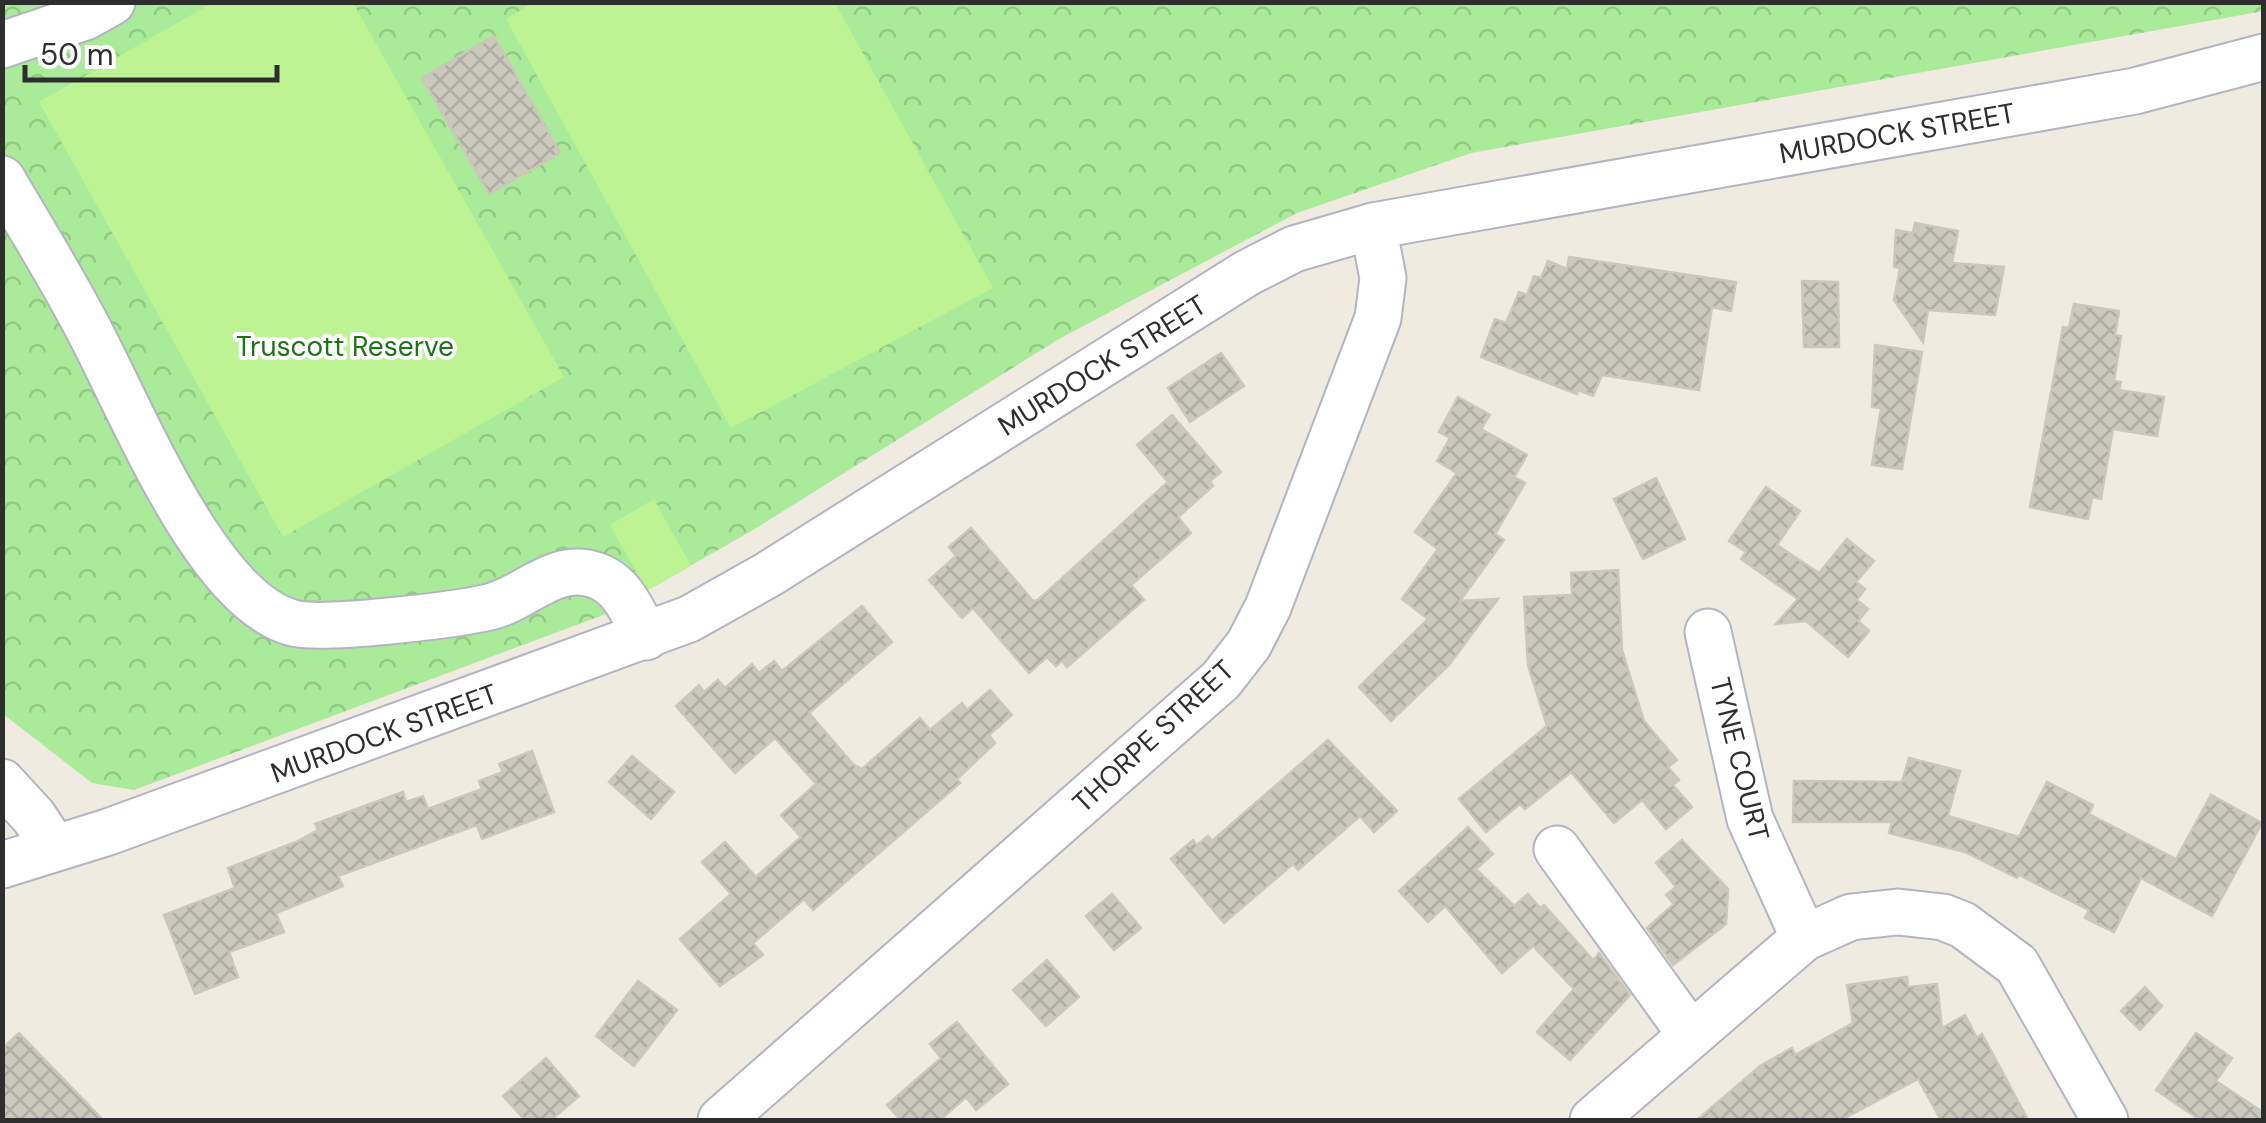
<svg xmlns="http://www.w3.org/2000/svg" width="2266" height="1123" font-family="'DM Sans',sans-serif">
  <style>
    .park { fill: url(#park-crowns) }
    .pitch { fill: #bef393 }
    .building { fill: url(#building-cross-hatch); stroke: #ccc8b8; stroke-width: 2.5 }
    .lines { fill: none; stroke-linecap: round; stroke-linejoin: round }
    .minor-casing { stroke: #b3b4c2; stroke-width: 49 }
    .minor { stroke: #fff; stroke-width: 45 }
    .labels { text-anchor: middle; stroke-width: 8; stroke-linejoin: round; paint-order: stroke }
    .street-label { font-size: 28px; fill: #2e2e2e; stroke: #fff }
    .park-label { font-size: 28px; fill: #1b7514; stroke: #fff }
  </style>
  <defs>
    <pattern id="park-crowns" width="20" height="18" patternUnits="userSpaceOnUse" patternTransform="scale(2.5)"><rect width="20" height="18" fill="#a9eb98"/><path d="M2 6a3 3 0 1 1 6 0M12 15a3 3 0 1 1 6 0" fill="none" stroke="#92ca83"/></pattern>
    <pattern id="building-cross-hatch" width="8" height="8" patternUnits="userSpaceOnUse" patternTransform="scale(2.5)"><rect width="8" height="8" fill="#cbc9be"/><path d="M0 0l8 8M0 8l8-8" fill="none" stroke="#afada4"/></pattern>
  </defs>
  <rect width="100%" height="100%" fill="#f0ebe0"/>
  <path class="park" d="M 2263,2 L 2264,11 L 1471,153 L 1297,213 L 1059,339 L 753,530 L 606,614 L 134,790 L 92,783 L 3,714 L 2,3 Z"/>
  <g class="pitch">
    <path d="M 214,2 L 353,3 L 564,377 L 283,537 L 39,102 Z"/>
    <path d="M 534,2 L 835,3 L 993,288 L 731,428 L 506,19 Z"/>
    <path d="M 654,499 L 691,566 L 647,591 L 610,525 Z"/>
  </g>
  <g class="building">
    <path d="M 494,36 L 560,153 L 489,194 L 422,78 Z"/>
    <path d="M 1915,223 L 1958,231 L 1952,263 L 2004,267 L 1995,315 L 1928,310 L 1923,342 L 1894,300 L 1900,268 L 1894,267 L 1896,230 L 1913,233 Z"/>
    <path d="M 1569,257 L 1736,282 L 1731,311 L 1712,307 L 1699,390 L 1602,375 L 1593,396 L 1578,390 L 1577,394 L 1481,357 L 1495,319 L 1506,323 L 1519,292 L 1527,295 L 1534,276 L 1541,278 L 1548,261 L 1567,269 Z"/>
    <path d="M 1802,281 L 1838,282 L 1839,347 L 1804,347 Z"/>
    <path d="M 2074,304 L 2119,311 L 2115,335 L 2121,336 L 2114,381 L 2121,382 L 2119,390 L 2164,397 L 2157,436 L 2113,429 L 2101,499 L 2092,497 L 2088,519 L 2030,507 L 2063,327 L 2069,328 Z"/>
    <path d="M 1875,345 L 1922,352 L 1902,469 L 1872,465 L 1881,408 L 1872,407 Z"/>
    <path d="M 1221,353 L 1244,386 L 1190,422 L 1168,388 Z"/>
    <path d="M 1458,397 L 1490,415 L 1481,429 L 1527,455 L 1514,477 L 1525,483 L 1495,534 L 1504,540 L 1460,601 L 1498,599 L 1449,665 L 1391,721 L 1359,687 L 1428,619 L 1402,599 L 1438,549 L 1415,532 L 1457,473 L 1437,461 L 1450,438 L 1439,432 Z"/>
    <path d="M 1172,415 L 1221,472 L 1210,481 L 1213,486 L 1178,517 L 1191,533 L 1131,585 L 1144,600 L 1067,667 L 1062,661 L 1056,666 L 1047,657 L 1029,673 L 973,608 L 962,618 L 929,580 L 956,556 L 949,547 L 971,528 L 1033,601 L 1038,600 L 1168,482 L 1137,445 Z"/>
    <path d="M 1656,478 L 1685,539 L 1643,559 L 1614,499 Z"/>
    <path d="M 1766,487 L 1800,511 L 1777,545 L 1819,573 L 1847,539 L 1874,561 L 1856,582 L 1865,589 L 1857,600 L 1868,609 L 1858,621 L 1869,631 L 1848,657 L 1806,621 L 1776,624 L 1798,599 L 1741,559 L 1746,552 L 1729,541 Z"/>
    <path d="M 1618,570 L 1622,650 L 1644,721 L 1677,760 L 1668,767 L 1679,780 L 1673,785 L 1692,807 L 1666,829 L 1642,800 L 1614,823 L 1571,772 L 1525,809 L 1520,804 L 1486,832 L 1459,799 L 1547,726 L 1528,665 L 1524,597 L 1572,595 L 1571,573 Z"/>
    <path d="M 862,606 L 892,642 L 809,713 L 853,764 L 862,769 L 920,718 L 930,730 L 962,703 L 967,710 L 990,690 L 1012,715 L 989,735 L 995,743 L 957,779 L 960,783 L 813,910 L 804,899 L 753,943 L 763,955 L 720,986 L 680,939 L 731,894 L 702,862 L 725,842 L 756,877 L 801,837 L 781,815 L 816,784 L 775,738 L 735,773 L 676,706 L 699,685 L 704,692 L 718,680 L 725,688 L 752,664 L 759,673 L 774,661 L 782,671 Z"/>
    <path d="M 1328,740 L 1397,811 L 1374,832 L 1360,816 L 1298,870 L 1293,864 L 1224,923 L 1171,859 L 1193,840 L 1197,845 L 1208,836 L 1212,841 Z"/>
    <path d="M 532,751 L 554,812 L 482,839 L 477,825 L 338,876 L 343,886 L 276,913 L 284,932 L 229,952 L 238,977 L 195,994 L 164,915 L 235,888 L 228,868 L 296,842 L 318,830 L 315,824 L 403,792 L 406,802 L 423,796 L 428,809 L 482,789 L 479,781 L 503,772 L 499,764 Z"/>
    <path d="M 632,756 L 674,792 L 651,819 L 609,782 Z"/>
    <path d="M 1909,758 L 1960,771 L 1948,816 L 2019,837 L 2047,782 L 2093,805 L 2089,814 L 2176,859 L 2211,795 L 2262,823 L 2212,916 L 2141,878 L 2114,932 L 2085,918 L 2089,910 L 2019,875 L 2017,878 L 1965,852 L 1889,833 L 1892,822 L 1793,822 L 1794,781 L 1902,782 Z"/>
    <path d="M 1468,827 L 1493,854 L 1476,869 L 1514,906 L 1528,894 L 1540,908 L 1544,905 L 1593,960 L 1599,953 L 1630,995 L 1570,1060 L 1537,1032 L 1574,989 L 1533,946 L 1502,973 L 1445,906 L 1428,922 L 1399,891 Z"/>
    <path d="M 1682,840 L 1728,889 L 1726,924 L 1673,965 L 1647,928 L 1674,904 L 1666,895 L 1676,887 L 1656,863 Z"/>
    <path d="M 1112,894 L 1141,928 L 1114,950 L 1086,916 Z"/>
    <path d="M 1047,960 L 1079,997 L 1046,1026 L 1013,990 Z"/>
    <path d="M 1907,977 L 1908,987 L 1937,984 L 1942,1028 L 1965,1015 L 1977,1038 L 1982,1034 L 2028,1120 L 1941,1120 L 1918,1079 L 1841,1120 L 1697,1120 L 1760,1066 L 1792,1048 L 1795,1055 L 1853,1023 L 1847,985 Z"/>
    <path d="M 638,981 L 677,1010 L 634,1066 L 596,1036 Z"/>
    <path d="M 2145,987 L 2162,1006 L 2140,1030 L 2121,1011 Z"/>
    <path d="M 957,1022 L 1008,1084 L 976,1110 L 966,1097 L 940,1120 L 901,1120 L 887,1105 L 941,1058 L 930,1044 Z"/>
    <path d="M 19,1033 L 103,1120 L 2,1120 L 2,1049 Z"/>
    <path d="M 2196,1033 L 2232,1058 L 2216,1081 L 2264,1113 L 2264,1120 L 2200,1120 L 2156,1090 Z"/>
    <path d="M 546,1058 L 579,1096 L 551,1120 L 525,1120 L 503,1096 Z"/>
  </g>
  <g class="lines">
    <g class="minor-casing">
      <g id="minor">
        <path d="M 2,45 L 85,17 L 112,2"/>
        <path d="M 2,179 C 29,225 57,270 82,317 C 126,395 203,600 293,623 C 322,631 455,615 489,607 C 525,599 555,561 595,575 C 623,584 633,613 646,637"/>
        <path d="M 1708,632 L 1750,819 L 1804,938"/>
        <path d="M 2,782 L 34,817 L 53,846"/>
        <path d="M 1557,849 L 1691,1035"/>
        <path d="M 2,865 L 108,832 L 689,619 L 769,574 L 1247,273 L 1294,249 L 1373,226 L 2135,91 L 2264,57"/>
        <path d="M 721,1120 L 1221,680 L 1249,644 L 1268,607 L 1378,318 L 1383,278 L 1373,226"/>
        <path d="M 1593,1120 L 1804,938 L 1851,917 L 1898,912 L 1943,917 L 1963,925 L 2017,965 L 2105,1120"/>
      </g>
    </g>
    <use href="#minor" class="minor"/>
  </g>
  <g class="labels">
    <g class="street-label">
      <text transform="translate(1897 133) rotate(-10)" y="10">MURDOCK STREET</text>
      <text transform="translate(1102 365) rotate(-32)" y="10">MURDOCK STREET</text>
      <text transform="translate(384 733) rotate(-20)" y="10">MURDOCK STREET</text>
      <text transform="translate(1153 736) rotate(-43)" y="10">THORPE STREET</text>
      <text transform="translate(1740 759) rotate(76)" y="10">TYNE COURT</text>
    </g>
    <g class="park-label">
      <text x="345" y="356">Truscott Reserve</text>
    </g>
  </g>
  <rect width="2266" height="1123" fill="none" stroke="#2e2e2e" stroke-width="10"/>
  <path d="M25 65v15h252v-15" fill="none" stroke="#2e2e2e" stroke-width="5"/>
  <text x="40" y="65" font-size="30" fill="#2e2e2e" stroke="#ffffff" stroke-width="8" paint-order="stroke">50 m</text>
</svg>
